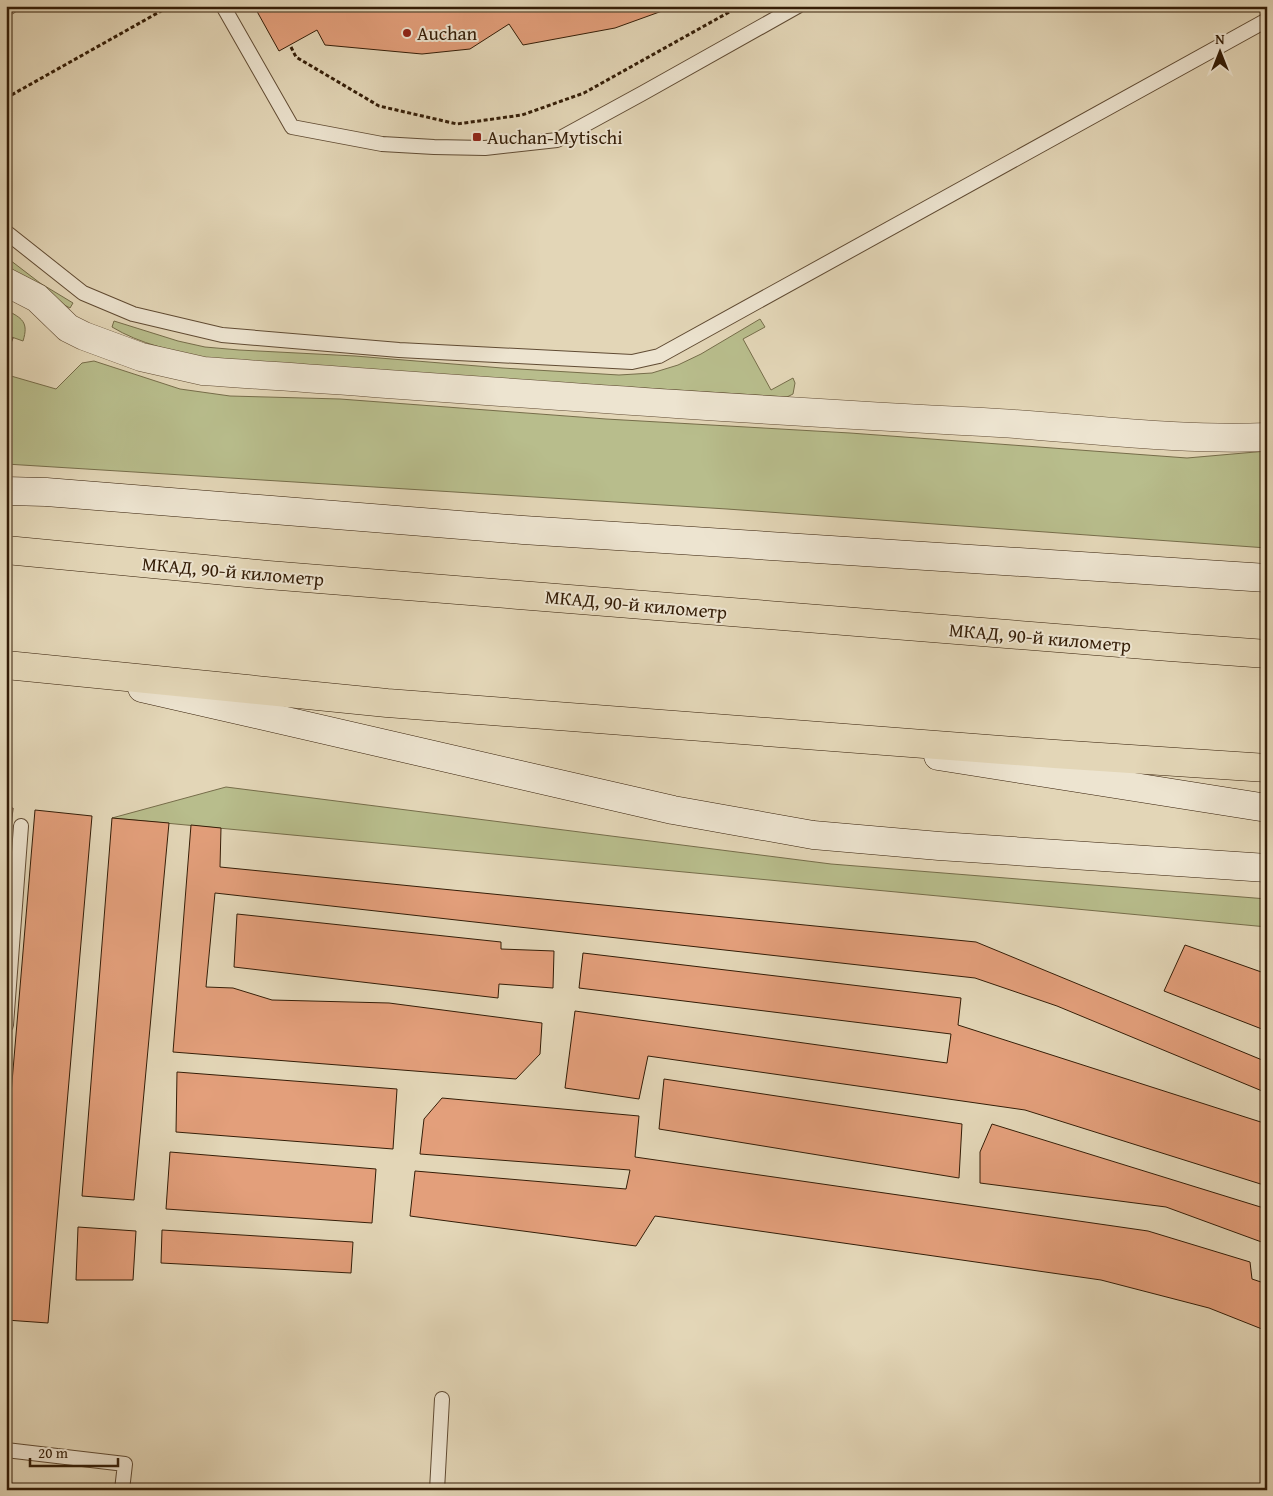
<svg xmlns="http://www.w3.org/2000/svg" width="1273" height="1496" font-family="'Gentium Book Plus',serif">
  <style>
    .green { fill: #b8bd8c; stroke: #766d4a }
    .building { fill: #e39f7b; stroke: #341d07 }
    .lines { fill: none; stroke-linecap: round; stroke-linejoin: round }
    .service-casing { stroke: #604b33; stroke-width: 16 }
    .minor-casing { stroke: #604b33; stroke-width: 29 }
    .secondary-casing { stroke: #341d07; stroke-width: 29 }
    .trunk-casing { stroke: #341d07; stroke-width: 29 }
    .path { stroke: #341d07; stroke-width: 3; stroke-dasharray: 4 2.5; stroke-linecap: butt }
    .service { stroke: #ede4d0; stroke-width: 14 }
    .minor { stroke: #ede4d0; stroke-width: 28 }
    .secondary { stroke: #ede4d0; stroke-width: 28 }
    .trunk { stroke: #e3d6b7; stroke-width: 28 }
    .poi-dot { fill: #8f2418; stroke: #ede4d0; stroke-width: 2 }
    .labels { text-anchor: middle; stroke-width: 4; stroke-linejoin: round; paint-order: stroke }
    .poi-label { font-size: 19px; fill: #341d07; stroke: #ede4d0; text-anchor: start }
    .street-label { font-size: 19px; fill: #341d07; stroke: #ede4d0 }
  </style>
  <rect width="100%" height="100%" fill="#e3d6b7"/>
  <filter id="stains"><feTurbulence type="fractalNoise" baseFrequency=".004" numOctaves="4"/><feColorMatrix values="0 0 0 0 .2 0 0 0 0 .09 0 0 0 0 .02 0 0 0 .5 -.17"/></filter>
  <radialGradient id="worn" r=".72"><stop offset=".6" stop-color="#630" stop-opacity="0"/><stop offset="1" stop-color="#630" stop-opacity=".3"/></radialGradient>
  <g class="green">
    <path d="M 6,257 L 40,283 L 73,303 L 70,308 L 47,296 L 6,271 Z"/>
    <path d="M 6,310 C 22,318 29,322 23,341 L 6,335 Z"/>
    <path d="M 760,319 L 765,327 L 743,339 L 771,390 L 793,378 L 795,383 L 793,394 L 787,397 L 531,381 L 206,358 C 173,351 140,344 112,327 L 114,321 L 178,341 L 205,347 L 239,350 L 355,356 L 502,368 L 619,375 L 652,373 L 678,365 L 701,354 Z"/>
    <path d="M 94,361 L 180,389 L 230,396 L 340,399 L 606,419 L 850,433 L 1187,458 L 1267,451 L 1267,548 L 727,509 L 6,464 L 6,367 L 11,376 L 56,389 L 82,363 Z"/>
    <path d="M 226,787 L 831,864 L 1267,899 L 1267,927 L 112,818 Z"/>
  </g>
  <g class="building">
    <path d="M 254,6 L 676,6 L 615,28 L 523,45 L 509,24 L 470,49 L 422,54 L 325,45 L 317,30 L 279,51 Z"/>
    <path d="M 6,335 L 13,338 L 6,357 Z"/>
    <path d="M 6,808 L 13,808 L 6,884 Z"/>
    <path d="M 35,810 L 92,816 L 48,1323 L 6,1320 L 6,1153 Z"/>
    <path d="M 112,818 L 169,823 L 134,1200 L 82,1196 Z"/>
    <path d="M 191,825 L 221,828 L 220,867 L 976,942 L 1267,1062 L 1267,1093 L 1057,1006 L 975,978 L 215,893 L 206,987 L 233,988 L 272,1000 L 389,1003 L 542,1023 L 540,1054 L 516,1079 L 173,1052 Z"/>
    <path d="M 237,914 L 501,942 L 501,949 L 554,951 L 553,988 L 499,984 L 498,998 L 234,967 Z"/>
    <path d="M 1185,945 L 1267,974 L 1267,1031 L 1164,991 Z"/>
    <path d="M 583,953 L 961,998 L 958,1025 L 1267,1124 L 1267,1186 L 1025,1110 L 648,1056 L 639,1099 L 565,1088 L 575,1011 L 947,1063 L 951,1034 L 579,988 Z"/>
    <path d="M 177,1072 L 397,1089 L 393,1149 L 176,1132 Z"/>
    <path d="M 664,1079 L 962,1124 L 959,1178 L 659,1129 Z"/>
    <path d="M 442,1098 L 639,1116 L 635,1157 L 1148,1231 L 1250,1262 L 1252,1279 L 1267,1284 L 1267,1331 L 1209,1308 L 1101,1280 L 655,1216 L 636,1246 L 410,1216 L 415,1171 L 626,1189 L 630,1170 L 420,1154 L 424,1119 Z"/>
    <path d="M 992,1124 L 1267,1209 L 1267,1244 L 1166,1207 L 980,1183 L 980,1152 Z"/>
    <path d="M 170,1152 L 376,1169 L 372,1223 L 166,1209 Z"/>
    <path d="M 78,1227 L 136,1231 L 133,1280 L 76,1280 Z"/>
    <path d="M 162,1230 L 353,1242 L 351,1273 L 161,1263 Z"/>
  </g>
  <g class="lines">
    <g class="service-casing">
      <g id="service">
        <path d="M 223,6 L 292,127 L 382,144 L 434,147 L 485,148 L 557,140 L 643,93 L 798,6"/>
        <path d="M 6,9 L 11,6"/>
        <path d="M 6,232 L 83,293 L 133,314 L 222,335 L 399,350 L 632,362 L 659,356 L 1267,20"/>
        <path d="M 6,1025 L 21,826"/>
        <path d="M 6,1450 L 125,1464 L 122,1490"/>
        <path d="M 437,1490 L 442,1399"/>
      </g>
    </g>
    <g class="minor-casing">
      <path id="minor" d="M 6,282 L 37,298 L 68,328 L 84,336 L 141,357 L 203,371 C 463,389 723,409 983,422 C 1078,427 1172,441 1267,437"/>
    </g>
    <g class="secondary-casing">
      <g id="secondary">
        <path d="M 6,491 L 46,492 L 523,530 L 1267,578"/>
        <path d="M 142,688 L 673,810 L 813,835 L 939,846 L 1267,868"/>
        <path d="M 938,756 L 1267,808"/>
      </g>
    </g>
    <g class="trunk-casing">
      <g id="trunk">
        <path d="M 6,550 L 268,575 L 1170,647 L 1267,654"/>
        <path d="M 6,665 L 387,703 L 1055,754 L 1267,768"/>
      </g>
    </g>
    <g class="path">
      <path d="M 291,47 L 296,57 L 379,106 L 457,124 L 522,115 L 584,93 L 740,6"/>
      <path d="M 6,98 L 170,6"/>
    </g>
    <use href="#service" class="service"/>
    <use href="#minor" class="minor"/>
    <use href="#secondary" class="secondary"/>
    <use href="#trunk" class="trunk"/>
  </g>
  <g class="poi-dot">
    <circle cx="407" cy="33" r="5"/>
    <rect x="472" y="132" width="10" height="10" rx="2.5"/>
  </g>
  <g class="labels">
    <g class="poi-label">
      <text x="417" y="40">Auchan</text>
      <text x="487" y="144">Auchan-Mytischi</text>
    </g>
    <g class="street-label">
      <text transform="translate(233 571) rotate(5)" y="7">МКАД, 90-й километр</text>
      <text transform="translate(636 604) rotate(5)" y="7">МКАД, 90-й километр</text>
      <text transform="translate(1040 637) rotate(5)" y="7">МКАД, 90-й километр</text>
    </g>
  </g>
  <rect width="1273" height="1496" fill="none" stroke="#e3d6b7" stroke-width="25"/>
  <rect x="8" y="8" width="1258" height="1481" fill="none" stroke="#341d07" stroke-width="2.5"/>
  <rect x="12" y="12" width="1248" height="1471" fill="none" stroke="#341d07"/>
  <g transform="translate(1220 52)" stroke="#ede4d0" stroke-width="4" paint-order="stroke">
  <path d="M0-4L9 19L0 12L-9 19Z" fill="#341d07"/>
  <text y="-8" font-size="14" font-weight="bold" text-anchor="middle" fill="#341d07">N</text>
  </g>
  <path d="M30 1458v8h88v-8" fill="none" stroke="#341d07" stroke-width="2.5"/>
  <text x="38" y="1458" font-size="15" fill="#341d07" stroke="#ede4d0" stroke-width="4" paint-order="stroke">20 m</text>
  <rect width="100%" height="100%" filter="url(#stains)"/>
  <rect width="100%" height="100%" fill="url(#worn)"/>
</svg>
